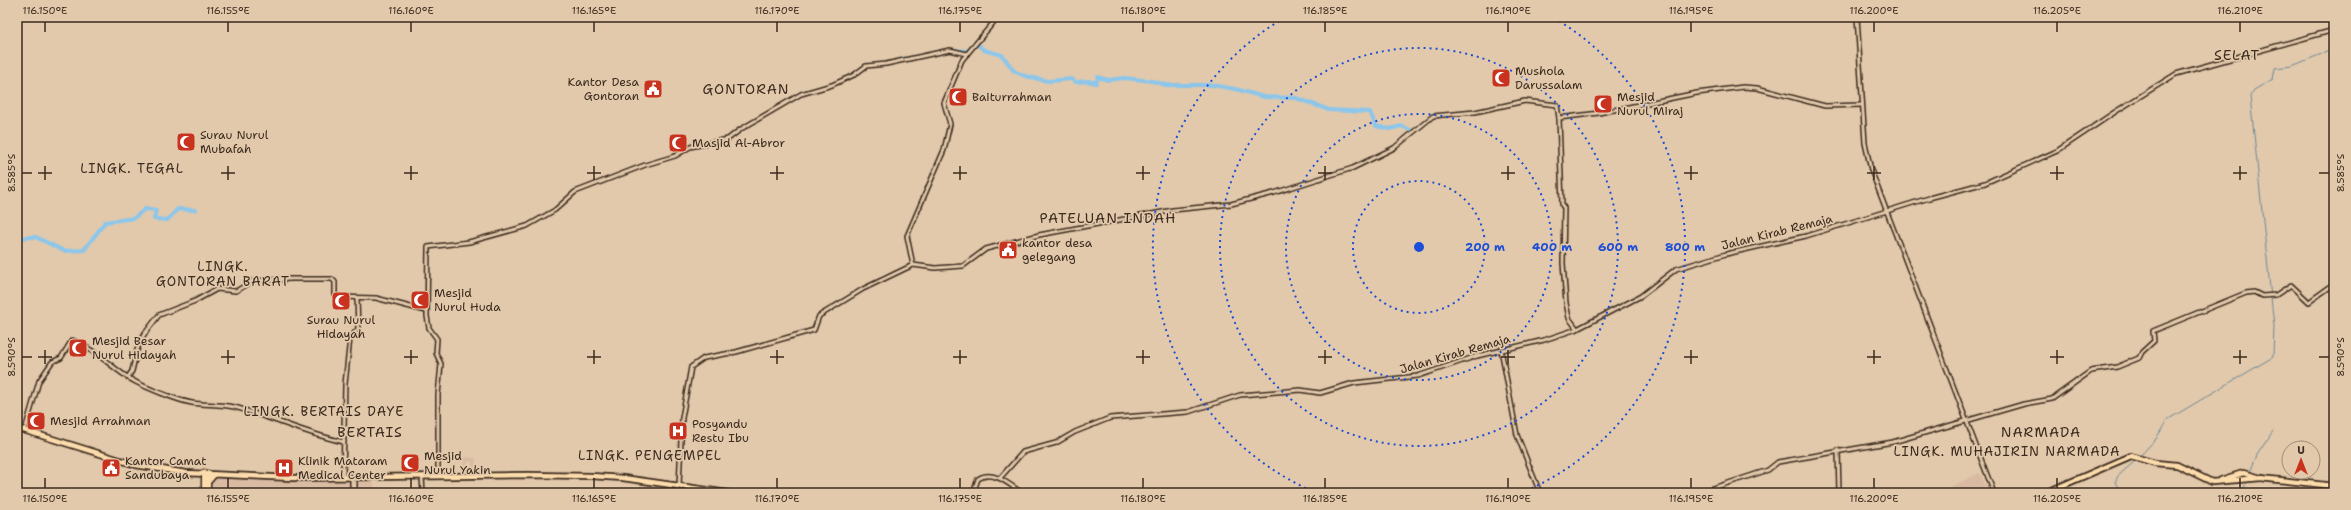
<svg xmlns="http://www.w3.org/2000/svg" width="2351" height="510" font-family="'Shantell Sans',sans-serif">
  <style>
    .built { fill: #d8bba2 }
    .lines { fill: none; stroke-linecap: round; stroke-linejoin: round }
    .stream { stroke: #6c8899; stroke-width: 1 }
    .river { stroke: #8cc6eb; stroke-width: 4 }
    .minor-casing { stroke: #3b2a1e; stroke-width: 6 }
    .major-casing { stroke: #3b2a1e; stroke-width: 7 }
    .highway-casing { stroke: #3b2a1e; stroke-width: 8 }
    .minor { stroke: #e2c9ab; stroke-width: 3 }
    .major { stroke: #fcdcac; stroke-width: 4 }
    .highway { stroke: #fcdcac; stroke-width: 4.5 }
    .ticks { fill: none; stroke: #3b2a1e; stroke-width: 1.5 }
    .ring { fill: none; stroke: #1d4ed8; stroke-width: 2; stroke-dasharray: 2 4 }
    .labels { text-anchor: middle; stroke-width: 3.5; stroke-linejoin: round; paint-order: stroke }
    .poi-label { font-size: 12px; fill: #3b2a1e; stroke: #e2c9ab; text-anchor: start }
    .street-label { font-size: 12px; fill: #3b2a1e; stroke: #e2c9ab }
    .neighbourhood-label { font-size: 13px; letter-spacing: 1px; fill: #3b2a1e; stroke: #e2c9ab }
    .quarter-label { font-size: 14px; letter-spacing: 1px; fill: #3b2a1e; stroke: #e2c9ab }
    .centre { fill: #1d4ed8; stroke: #e2c9ab; stroke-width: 2 }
    .ring-label { font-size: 12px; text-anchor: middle; font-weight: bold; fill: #1d4ed8; stroke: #e2c9ab; stroke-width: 3.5; stroke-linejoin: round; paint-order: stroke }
    .neatline { fill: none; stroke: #3b2a1e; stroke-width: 1.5 }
    .ticks-label { font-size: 10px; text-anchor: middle; fill: #3b2a1e }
  </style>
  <rect width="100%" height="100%" fill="#e2c9ab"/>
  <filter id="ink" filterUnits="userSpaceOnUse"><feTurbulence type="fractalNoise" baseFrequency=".025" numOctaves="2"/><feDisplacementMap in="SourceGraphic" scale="8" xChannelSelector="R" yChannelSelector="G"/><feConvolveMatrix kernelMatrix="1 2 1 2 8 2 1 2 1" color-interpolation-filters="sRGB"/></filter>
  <g filter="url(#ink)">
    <g class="built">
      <path d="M 464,457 L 476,458 L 475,470 L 472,470 L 472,462 L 468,462 L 467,471 L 463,471 Z"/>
      <path d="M 1980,473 L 1989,493 L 1953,493 L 1952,486 Z"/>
      <path d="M 216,478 L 349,480 L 349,493 L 211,493 L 211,485 Z"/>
      <rect x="358" y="481" width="16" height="12"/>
    </g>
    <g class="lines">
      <g class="stream">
        <path d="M 2140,456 L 2156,439 L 2167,420 L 2273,357 L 2274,326 L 2250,96 L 2254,90 L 2273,79 L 2275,68 L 2292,66 L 2334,49"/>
        <path d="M 2250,472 L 2257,455 L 2273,431"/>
        <path d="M 2121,493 L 2115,482 L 2118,476 L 2136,460"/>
        <path d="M 2242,493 L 2247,481"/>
      </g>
      <g class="river">
        <path d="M 950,50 L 967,51 L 977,44 L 984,50 L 1002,55 L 1014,71 L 1025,76 L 1048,81 L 1072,79 L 1076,82 L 1088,81 L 1096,83 L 1098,77 L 1108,80 L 1124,78 L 1152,81 L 1166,85 L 1212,85 L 1235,89 L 1264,97 L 1296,98 L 1329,110 L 1370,112 L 1376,126 L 1389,129 L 1402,126 L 1412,131"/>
        <path d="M 902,59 L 916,57"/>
        <path d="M 17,238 L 36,237 L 64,251 L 84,250 L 105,222 L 134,218 L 145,209 L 156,210 L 154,219 L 167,220 L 178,209 L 195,210"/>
      </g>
      <g class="minor-casing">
        <g id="minor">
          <path d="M 1857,17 L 1865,143 L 1871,170 L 1994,493"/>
          <path d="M 1559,118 L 1599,113 L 1697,93 L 1743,87 L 1757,88 L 1825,106 L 1862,105"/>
          <path d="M 913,265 L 907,236 L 944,150 L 950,124 L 944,103 L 962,60 L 998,17"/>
          <path d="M 1501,349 L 1517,435 L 1540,493"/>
          <path d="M 128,377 L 132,371 L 137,350 L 143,336 L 159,315 L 195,301 L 217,289 L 236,291 L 253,281 L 291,279 L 332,279 L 335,282 L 335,294 L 338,297 L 376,298 L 426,311"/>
          <path d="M 25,430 L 39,381 L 52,362 L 61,358 L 72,340 C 95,349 112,368 132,380 C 144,387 179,401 192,403 C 205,405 221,404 234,407 C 271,417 306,434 344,442"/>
          <path d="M 1838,450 L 1839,493"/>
          <path d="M 438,476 L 438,395 L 441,364 L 436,353 L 437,339 L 429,328 L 427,316 L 428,247 L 469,242 L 527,226 L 555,210 L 575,192 L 645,165 L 675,156 L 690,147 L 728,139 L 741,129 L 801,94 L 832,85 L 854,75 L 866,66 L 886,64 L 950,50 L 967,54"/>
          <path d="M 422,477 L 423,493"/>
          <path d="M 343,478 L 345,384 L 350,338 L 358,329 L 357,298"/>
          <path d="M 352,478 L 352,493"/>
          <path d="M 355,478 L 355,493"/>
          <path d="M 1000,478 L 1023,452 L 1056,443 L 1075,432 L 1110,418 L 1188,412 L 1240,395 L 1300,390 L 1320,393 L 1354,383 L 1418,376 L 1477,356 L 1544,340 L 1577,329 L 1641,296 L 1676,269 L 1726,254 L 1806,236 L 1929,198 L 1985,183 L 2057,151 L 2115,112 L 2176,74 L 2334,30"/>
          <path d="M 679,486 L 682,418 L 691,367 L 704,358 L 736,352 L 814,330 L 819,316 L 863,289 L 913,265 L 935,268 L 963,266 L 986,249 L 1039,235 L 1173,210 L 1231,204 L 1274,193 L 1353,168 L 1394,148 L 1433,116 L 1475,112 L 1525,101 L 1557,105 L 1559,118 L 1562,205 L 1564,208 L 1563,263 L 1566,303 L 1569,318 L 1577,329"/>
          <path d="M 973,493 L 978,479 C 993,469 1010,485 1022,493"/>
          <path d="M 1698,493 L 1768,470 L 1778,462 L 1893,442 L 2024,404 L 2052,399 L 2091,371 L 2117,367 L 2139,358 L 2142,352 L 2154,341 L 2153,331 L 2246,293 L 2254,292 L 2262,296 L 2276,295 L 2291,285 L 2309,302 L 2334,284"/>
        </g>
      </g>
      <g class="major-casing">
        <g id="major">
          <path d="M 204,472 L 204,493"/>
          <path d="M 208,493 L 208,473"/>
        </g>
      </g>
      <g class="highway-casing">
        <g id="highway">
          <path d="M 17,428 L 136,465 L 186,473 L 293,478 L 528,475 L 591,476 L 623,478 L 728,493"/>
          <path d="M 2221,480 L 2243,473 L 2261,478 L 2334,486"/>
          <path d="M 208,482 L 214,475"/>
          <path d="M 2045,493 L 2131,456 L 2155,463 L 2177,465 L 2212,482 L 2261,478"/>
        </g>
      </g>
      <use href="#minor" class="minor"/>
      <use href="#major" class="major"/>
      <use href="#highway" class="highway"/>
    </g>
  </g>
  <path class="ticks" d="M 45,22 L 45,32M 228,22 L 228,32M 411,22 L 411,32M 594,22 L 594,32M 777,22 L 777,32M 960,22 L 960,32M 1143,22 L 1143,32M 1325,22 L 1325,32M 1508,22 L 1508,32M 1691,22 L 1691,32M 1874,22 L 1874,32M 2057,22 L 2057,32M 2240,22 L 2240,32M 45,166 L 45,180M 228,166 L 228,180M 411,166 L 411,180M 594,166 L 594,180M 777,166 L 777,180M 960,166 L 960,180M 1143,166 L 1143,180M 1325,166 L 1325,180M 1508,166 L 1508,180M 1691,166 L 1691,180M 1874,166 L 1874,180M 2057,166 L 2057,180M 2240,166 L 2240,180M 22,173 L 32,173M 38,173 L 52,173M 221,173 L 235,173M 404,173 L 418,173M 587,173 L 601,173M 770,173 L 784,173M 953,173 L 967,173M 1136,173 L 1150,173M 1318,173 L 1332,173M 1501,173 L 1515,173M 1684,173 L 1698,173M 1867,173 L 1881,173M 2050,173 L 2064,173M 2233,173 L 2247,173M 2319,173 L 2329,173M 45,350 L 45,364M 228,350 L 228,364M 411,350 L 411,364M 594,350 L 594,364M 777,350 L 777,364M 960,350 L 960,364M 1143,350 L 1143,364M 1325,350 L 1325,364M 1508,350 L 1508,364M 1691,350 L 1691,364M 1874,350 L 1874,364M 2057,350 L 2057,364M 2240,350 L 2240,364M 22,357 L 32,357M 38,357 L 52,357M 221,357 L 235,357M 404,357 L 418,357M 587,357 L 601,357M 770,357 L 784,357M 953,357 L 967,357M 1136,357 L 1150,357M 1318,357 L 1332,357M 1501,357 L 1515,357M 1684,357 L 1698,357M 1867,357 L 1881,357M 2050,357 L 2064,357M 2233,357 L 2247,357M 2319,357 L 2329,357M 45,478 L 45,488M 228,478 L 228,488M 411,478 L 411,488M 594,478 L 594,488M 777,478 L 777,488M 960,478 L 960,488M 1143,478 L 1143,488M 1325,478 L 1325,488M 1508,478 L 1508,488M 1691,478 L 1691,488M 1874,478 L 1874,488M 2057,478 L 2057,488M 2240,478 L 2240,488"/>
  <g class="ring">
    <circle cx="1419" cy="247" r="66"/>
    <circle cx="1419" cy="247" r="133"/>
    <circle cx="1419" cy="247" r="199"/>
    <path d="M1317 493A266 266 0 0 1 1284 18M1554 18A266 266 0 0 1 1521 493"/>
  </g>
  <defs>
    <g id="mosque-square" transform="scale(1)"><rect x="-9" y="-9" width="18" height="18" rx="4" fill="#c8321e" stroke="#e2c9ab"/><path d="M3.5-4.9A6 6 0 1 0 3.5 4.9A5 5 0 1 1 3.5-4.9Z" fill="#fff"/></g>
    <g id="civic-square" transform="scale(1)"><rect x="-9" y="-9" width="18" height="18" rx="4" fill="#c8321e" stroke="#e2c9ab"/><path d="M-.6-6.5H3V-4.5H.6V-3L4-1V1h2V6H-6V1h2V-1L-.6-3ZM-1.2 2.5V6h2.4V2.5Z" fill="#fff"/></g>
    <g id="hospital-square" transform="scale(1)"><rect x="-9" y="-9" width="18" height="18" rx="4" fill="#c8321e" stroke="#e2c9ab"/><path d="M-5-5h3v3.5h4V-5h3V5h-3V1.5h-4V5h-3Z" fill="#fff"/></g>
  </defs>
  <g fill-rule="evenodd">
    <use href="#mosque-square" x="1501" y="78"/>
    <use href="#civic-square" x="653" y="89"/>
    <use href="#mosque-square" x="958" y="97"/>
    <use href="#mosque-square" x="1603" y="104"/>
    <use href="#mosque-square" x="186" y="142"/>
    <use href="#mosque-square" x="678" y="143"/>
    <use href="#civic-square" x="1008" y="250"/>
    <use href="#mosque-square" x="420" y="300"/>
    <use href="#mosque-square" x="341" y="301"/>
    <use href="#mosque-square" x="78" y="348"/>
    <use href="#mosque-square" x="36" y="421"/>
    <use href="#hospital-square" x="678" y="431"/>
    <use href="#mosque-square" x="410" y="463"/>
    <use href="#civic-square" x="111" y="468"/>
    <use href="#hospital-square" x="284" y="468"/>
  </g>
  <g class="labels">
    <g class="poi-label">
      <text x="1515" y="75">Mushola<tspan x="1515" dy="14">Darussalam</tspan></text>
      <text x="639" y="86" text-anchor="end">Kantor Desa<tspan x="639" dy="14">Gontoran</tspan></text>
      <text x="972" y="101">Baiturrahman</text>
      <text x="1617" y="101">Mesjid<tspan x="1617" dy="14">Nurul Miraj</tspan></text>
      <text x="200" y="139">Surau Nurul<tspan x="200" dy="14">Mubafah</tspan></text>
      <text x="692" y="147">Masjid Al-Abror</text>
      <text x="1022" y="247">kantor desa<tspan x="1022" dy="14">gelegang</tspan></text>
      <text x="434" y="297">Mesjid<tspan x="434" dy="14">Nurul Huda</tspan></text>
      <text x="341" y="324" text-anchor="middle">Surau Nurul<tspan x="341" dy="14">Hidayah</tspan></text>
      <text x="92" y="345">Mesjid Besar<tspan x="92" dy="14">Nurul Hidayah</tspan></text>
      <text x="50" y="425">Mesjid Arrahman</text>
      <text x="692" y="428">Posyandu<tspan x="692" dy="14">Restu Ibu</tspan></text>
      <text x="424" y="460">Mesjid<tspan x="424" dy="14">Nurul Yakin</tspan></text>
      <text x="125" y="465">Kantor Camat<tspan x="125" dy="14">Sandubaya</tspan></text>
      <text x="298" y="465">Klinik Mataram<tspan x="298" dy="14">Medical Center</tspan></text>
    </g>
    <g class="street-label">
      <text transform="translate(1777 232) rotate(-14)" y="4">Jalan Kirab Remaja</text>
      <text transform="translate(1455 354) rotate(-16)" y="4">Jalan Kirab Remaja</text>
    </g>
    <g class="neighbourhood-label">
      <text x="132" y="173">LINGK. TEGAL</text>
      <text x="223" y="271">LINGK.<tspan x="223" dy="15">GONTORAN BARAT</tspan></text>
      <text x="324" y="416">LINGK. BERTAIS DAYE</text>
      <text x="2007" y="456">LINGK. MUHAJIRIN NARMADA</text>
      <text x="650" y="460">LINGK. PENGEMPEL</text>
    </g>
    <g class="quarter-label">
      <text x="2237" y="60">SELAT</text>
      <text x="746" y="94">GONTORAN</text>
      <text x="1108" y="223">PATELUAN INDAH</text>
      <text x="370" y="437">BERTAIS</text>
      <text x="2041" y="437">NARMADA</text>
    </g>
  </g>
  <circle cx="1419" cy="247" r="6" class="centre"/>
  <g class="ring-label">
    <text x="1485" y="251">200 m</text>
    <text x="1552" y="251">400 m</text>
    <text x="1618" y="251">600 m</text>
    <text x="1685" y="251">800 m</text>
  </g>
  <rect width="2351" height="510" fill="none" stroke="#e2c9ab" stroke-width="44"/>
  <g transform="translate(2301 460)"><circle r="19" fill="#e2c9ab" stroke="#9f8973"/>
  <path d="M0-3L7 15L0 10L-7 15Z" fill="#c8321e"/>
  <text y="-6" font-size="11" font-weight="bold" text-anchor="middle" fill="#3b2a1e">U</text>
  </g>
  <rect x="22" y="22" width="2307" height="466" class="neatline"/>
  <g class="ticks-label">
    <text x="45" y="14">116.150°E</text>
    <text x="228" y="14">116.155°E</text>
    <text x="411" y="14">116.160°E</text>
    <text x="594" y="14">116.165°E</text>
    <text x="777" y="14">116.170°E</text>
    <text x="960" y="14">116.175°E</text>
    <text x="1143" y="14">116.180°E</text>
    <text x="1325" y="14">116.185°E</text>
    <text x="1508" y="14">116.190°E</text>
    <text x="1691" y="14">116.195°E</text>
    <text x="1874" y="14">116.200°E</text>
    <text x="2057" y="14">116.205°E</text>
    <text x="2240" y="14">116.210°E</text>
    <text transform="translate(11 173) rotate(-90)" y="4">8.585°S</text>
    <text transform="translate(2340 173) rotate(-90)" y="4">8.585°S</text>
    <text transform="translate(11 357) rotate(-90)" y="4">8.590°S</text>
    <text transform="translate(2340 357) rotate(-90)" y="4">8.590°S</text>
    <text x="45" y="502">116.150°E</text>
    <text x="228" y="502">116.155°E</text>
    <text x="411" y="502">116.160°E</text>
    <text x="594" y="502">116.165°E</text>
    <text x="777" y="502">116.170°E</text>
    <text x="960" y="502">116.175°E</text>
    <text x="1143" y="502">116.180°E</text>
    <text x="1325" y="502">116.185°E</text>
    <text x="1508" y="502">116.190°E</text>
    <text x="1691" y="502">116.195°E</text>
    <text x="1874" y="502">116.200°E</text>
    <text x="2057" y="502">116.205°E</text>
    <text x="2240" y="502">116.210°E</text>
  </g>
</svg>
